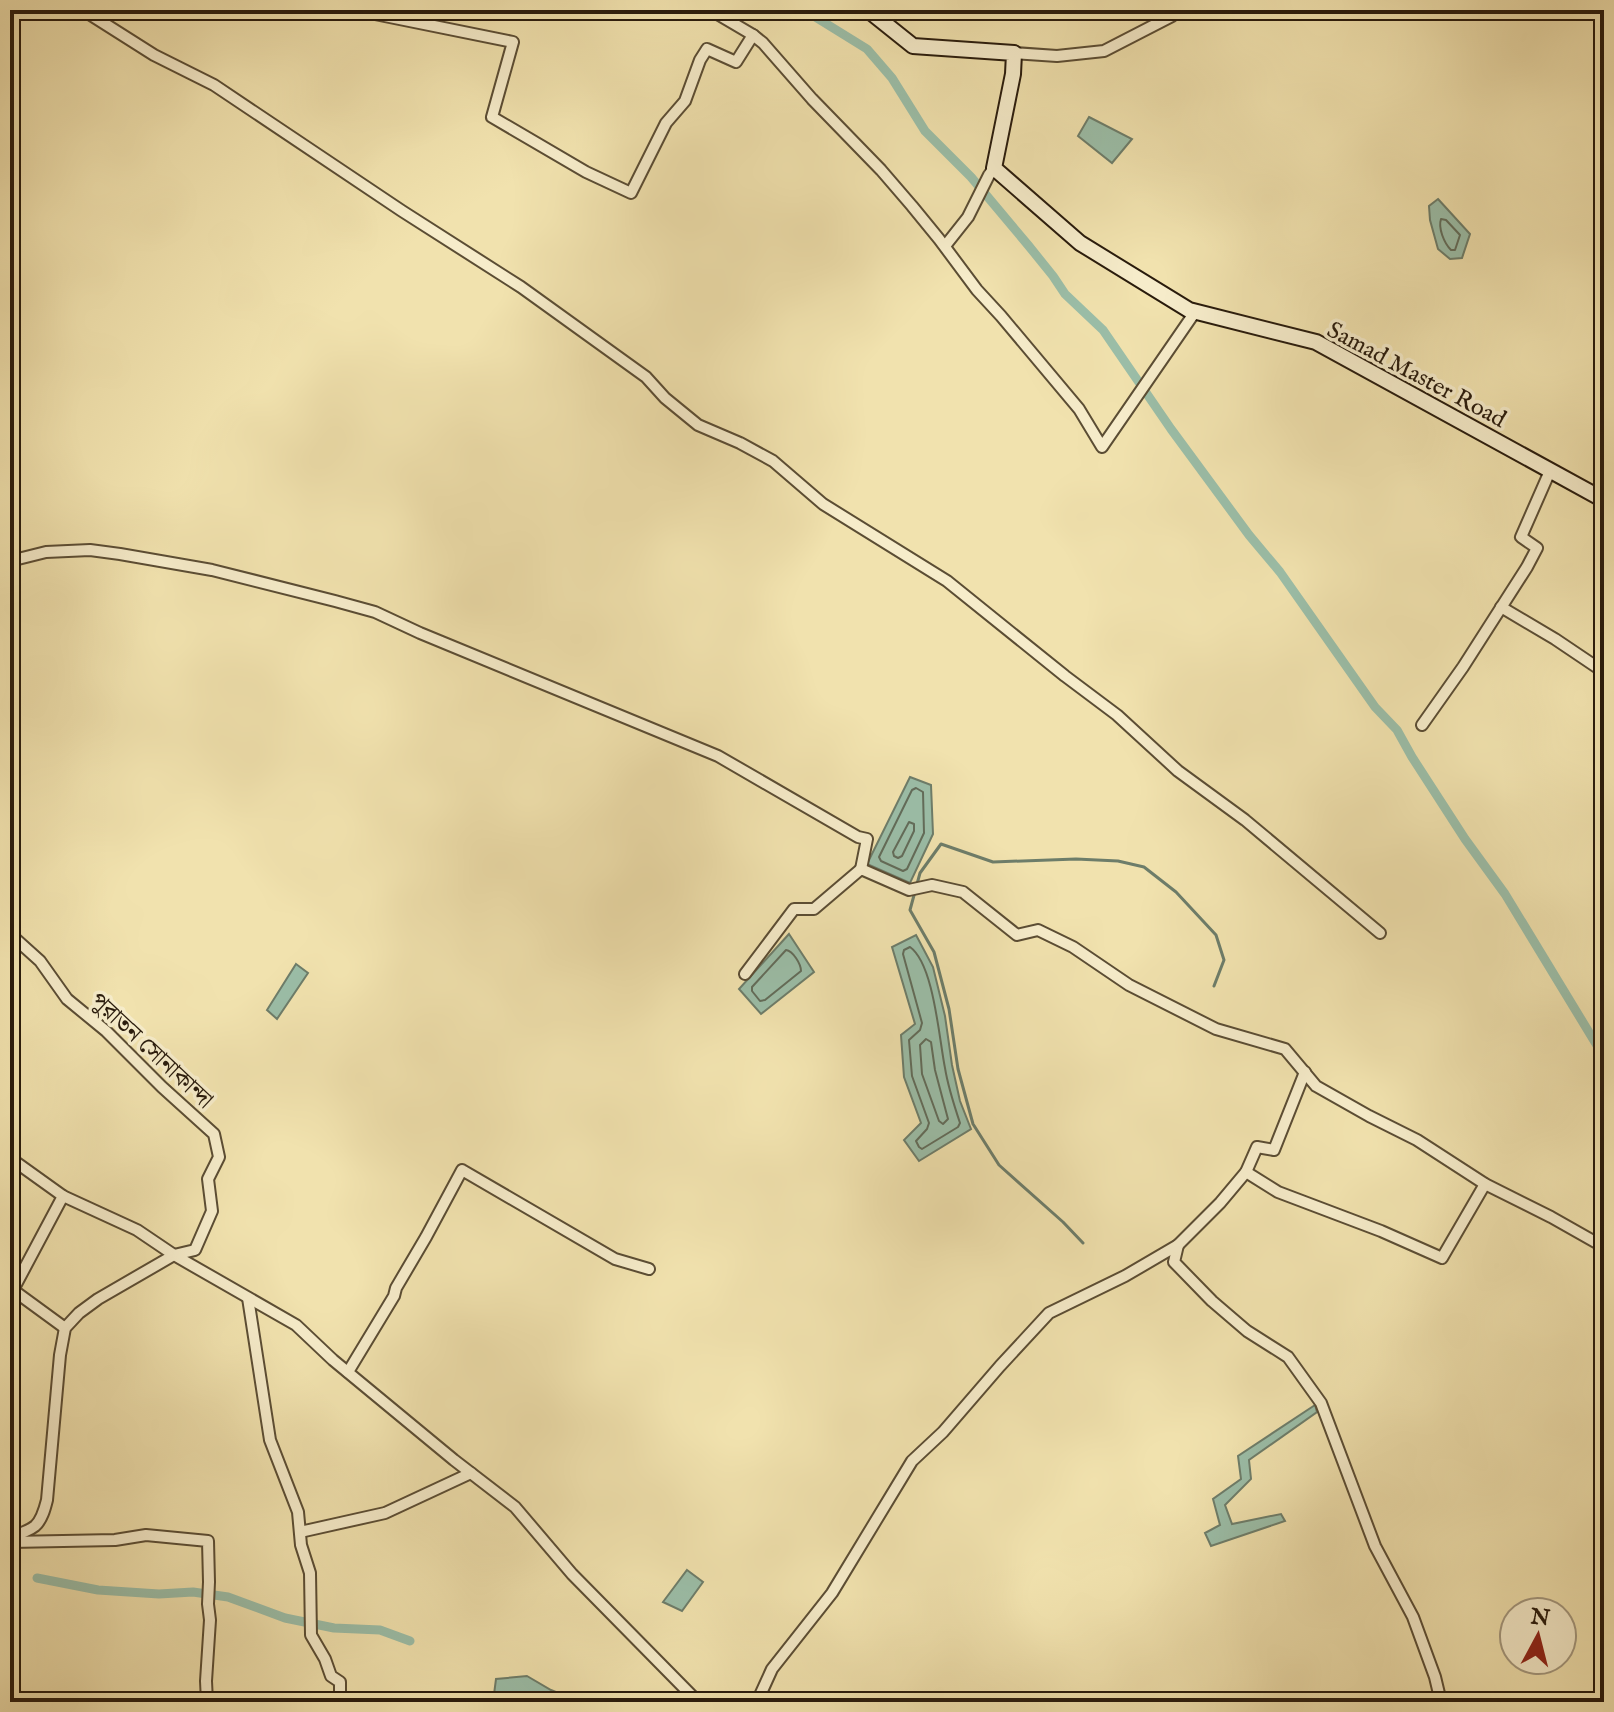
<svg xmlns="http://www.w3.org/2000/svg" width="1614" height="1712" font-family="'IM FELL English','Noto Serif Bengali',serif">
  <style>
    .water { fill: #9bbea8; stroke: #6d7d6a; stroke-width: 2 }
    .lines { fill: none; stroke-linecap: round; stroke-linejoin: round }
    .shore { stroke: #626c5a; stroke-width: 2 }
    .stream { stroke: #6d7d6a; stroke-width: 3 }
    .canal { stroke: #9bbea8; stroke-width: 9 }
    .street-casing { stroke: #5b4d34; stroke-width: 14 }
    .secondary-casing { stroke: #291b0c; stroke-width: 18 }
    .street { stroke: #f6ecca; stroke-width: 10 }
    .secondary { stroke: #f6ecca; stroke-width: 14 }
    .labels { text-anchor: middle; stroke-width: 7; stroke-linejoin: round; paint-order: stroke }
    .street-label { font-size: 24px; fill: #291b0c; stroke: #f6ecca }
  </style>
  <rect width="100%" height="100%" fill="#f1e2ae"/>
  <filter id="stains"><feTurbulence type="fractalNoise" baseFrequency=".0025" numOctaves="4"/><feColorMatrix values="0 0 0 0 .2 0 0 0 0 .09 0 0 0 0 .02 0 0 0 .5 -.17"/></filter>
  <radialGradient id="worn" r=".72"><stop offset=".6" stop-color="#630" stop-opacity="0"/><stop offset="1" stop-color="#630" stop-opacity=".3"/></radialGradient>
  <g class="water">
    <path d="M 1089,117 L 1132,139 L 1112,163 L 1078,136 Z"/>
    <path d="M 1438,199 L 1470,234 L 1462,258 L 1450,259 L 1438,249 L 1430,220 L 1429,206 Z"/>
    <path d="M 910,777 L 931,785 L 933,834 L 910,883 L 867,864 Z"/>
    <path d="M 789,934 L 814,972 L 761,1014 L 739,989 Z"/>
    <path d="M 916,935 L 933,967 L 945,1016 L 952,1065 L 960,1101 L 971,1129 L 919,1161 L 904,1140 L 921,1123 L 904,1077 L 901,1035 L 915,1024 L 892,947 Z"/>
    <path d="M 296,964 L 308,973 L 277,1019 L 267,1010 Z"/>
    <path d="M 1315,1405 L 1317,1412 L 1249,1460 L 1251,1479 L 1225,1505 L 1232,1524 L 1281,1514 L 1285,1521 L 1211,1546 L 1205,1533 L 1220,1525 L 1213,1499 L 1241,1479 L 1238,1456 Z"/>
    <path d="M 687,1570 L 703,1582 L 682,1611 L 663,1602 Z"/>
    <path d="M 527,1676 L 551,1690 L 580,1702 L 493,1702 L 496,1679 Z"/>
  </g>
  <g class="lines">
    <g class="shore">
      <path d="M 1441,219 L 1446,220 L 1460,235 L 1455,250 L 1451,250 C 1444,243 1438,228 1441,219 Z"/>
      <path d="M 916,788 L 923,792 L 924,833 L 907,869 L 903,871 L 881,861 L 879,857 L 912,790 Z"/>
      <path d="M 909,822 L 914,824 L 914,831 L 902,856 L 898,858 L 894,856 L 893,852 Z"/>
      <path d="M 910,947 C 934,964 939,1039 945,1068 C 948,1087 954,1105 960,1123 L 958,1127 L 922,1149 L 919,1147 L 916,1141 L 927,1129 L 929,1123 L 912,1076 L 909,1040 L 920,1030 L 922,1023 L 903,954 L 904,950 Z"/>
      <path d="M 786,950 C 793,951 801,964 801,971 L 765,1000 L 760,1001 L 752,991 L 752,987 Z"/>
      <path d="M 926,1039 L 931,1042 L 935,1070 L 948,1119 L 943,1124 L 939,1121 L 922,1074 L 920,1045 Z"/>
    </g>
    <path class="stream" d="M 1083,1243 L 1063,1222 L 999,1165 L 973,1124 L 958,1069 L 949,1009 L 934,952 L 910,910 L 920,873 L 941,844 L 993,862 L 1076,859 L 1118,861 L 1144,867 L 1176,892 L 1216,935 L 1224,960 L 1214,986"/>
    <g class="canal">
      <path d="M 804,10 L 867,49 L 892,78 L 925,131 L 971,177 L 1028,245 L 1053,276 L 1065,294 L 1103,330 L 1171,429 L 1249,535 L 1280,572 L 1375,707 L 1397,730 L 1412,757 L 1465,839 L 1505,894 L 1604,1057"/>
      <path d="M 37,1578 L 98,1590 L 159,1594 L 193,1592 L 228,1597 L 285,1618 L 334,1628 L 380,1630 L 410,1641"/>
    </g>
    <g class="street-casing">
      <g id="street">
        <path d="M 83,10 L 154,55 L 214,85 L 402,211 L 521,287 L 646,377 L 665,398 L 698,425 L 740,443 L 773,461 L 823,504 L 947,581 L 1065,676 L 1117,715 L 1178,771 L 1245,820 L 1380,933"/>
        <path d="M 355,10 L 513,42 L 492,117 L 586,172 L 631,193 L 666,123 L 685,101 L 700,60 L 707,49 L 736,62 L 753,35 L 714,12 L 706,10"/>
        <path d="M 10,14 L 30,10"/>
        <path d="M 753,35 L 763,43 L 812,99 L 881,170 L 912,206 L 939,239 L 977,290 L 1001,316 L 1079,409 L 1102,447 L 1195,312"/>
        <path d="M 1014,53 L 1057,56 L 1104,51 L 1172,16 L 1179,10"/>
        <path d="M 945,246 L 968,217 L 989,175 L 994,168"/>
        <path d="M 10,561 L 46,552 L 90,550 L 120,554 L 212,570 L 335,601 L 375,612 L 420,633 L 718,756 L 858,837 L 867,839 L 861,869"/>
        <path d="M 1501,607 L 1555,639 L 1604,672"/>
        <path d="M 1422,725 L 1463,667 L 1527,567 L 1537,548 L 1521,537 L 1550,471"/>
        <path d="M 10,934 L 40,961 L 67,999 L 106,1031 L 162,1087 L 214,1134 L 219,1157 L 208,1179 L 212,1211 L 195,1250 L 174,1255 L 98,1299 L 79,1313 L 65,1328 L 60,1355 L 47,1500 C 45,1508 42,1520 35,1526 C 24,1535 15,1530 10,1548"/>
        <path d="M 745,974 L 794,909 L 814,909 L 861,869 L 909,890 L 932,885 L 963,892 L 1017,935 L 1038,930 L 1073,947 L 1129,985 L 1216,1029 L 1285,1049 L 1316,1086 L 1369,1116 L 1417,1140 L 1485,1184 L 1551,1217 L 1604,1247"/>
        <path d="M 10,1158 L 63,1196 L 137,1230 L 174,1255 L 296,1325 L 333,1360 L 454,1460 L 515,1507 L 572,1574 L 698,1702"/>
        <path d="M 1246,1172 L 1278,1192 L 1381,1231 L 1442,1258 L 1485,1184"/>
        <path d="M 63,1196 L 13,1290 L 65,1328"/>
        <path d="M 1178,1245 L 1174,1262 L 1212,1301 L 1247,1331 L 1288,1357 L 1321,1403 L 1375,1546 L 1413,1617 L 1435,1677 L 1441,1702"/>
        <path d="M 248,1298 L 270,1440 L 298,1512 L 301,1545 L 310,1573 L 311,1635 L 325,1659 L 331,1676 L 340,1682 L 340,1702"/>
        <path d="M 348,1372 L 394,1296 L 396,1288 L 426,1237 L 462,1170 L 615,1259 L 649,1269"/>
        <path d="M 300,1532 L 385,1513 L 471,1473"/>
        <path d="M 11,1542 L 115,1540 L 146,1535 L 208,1541 L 209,1582 L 208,1604 L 210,1620 L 206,1681 L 207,1702"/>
        <path d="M 757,1702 L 772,1669 L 832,1593 L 912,1461 L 943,1432 L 1000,1366 L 1049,1313 L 1125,1276 L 1178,1245 L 1220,1203 L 1246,1172 L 1257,1147 L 1274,1150 L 1305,1072"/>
      </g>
    </g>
    <g class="secondary-casing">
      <path id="secondary" d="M 868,10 L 913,46 L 1014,53 L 1013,74 L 994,168 L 1080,243 L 1189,310 L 1316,342 L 1604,500"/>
    </g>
    <use href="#street" class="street"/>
    <use href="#secondary" class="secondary"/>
  </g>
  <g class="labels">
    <g class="street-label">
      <text transform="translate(1417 374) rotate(28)" y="8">Samad Master Road</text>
      <text transform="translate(152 1050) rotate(43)" y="8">পুরাতন সোনাকান্দা</text>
    </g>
  </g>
  <rect width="1614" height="1712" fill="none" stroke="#f1e2ae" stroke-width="40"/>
  <rect x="12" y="12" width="1590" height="1688" fill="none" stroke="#291b0c" stroke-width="4"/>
  <rect x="20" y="20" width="1574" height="1672" fill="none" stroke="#291b0c" stroke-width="2"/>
  <g transform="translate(1538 1636) rotate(7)"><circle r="38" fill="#f6ecca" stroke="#a4987e" stroke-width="2"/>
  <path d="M0-6L14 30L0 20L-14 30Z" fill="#8f2418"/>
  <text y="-12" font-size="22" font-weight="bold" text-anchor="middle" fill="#291b0c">N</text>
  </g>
  <rect width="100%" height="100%" filter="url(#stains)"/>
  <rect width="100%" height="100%" fill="url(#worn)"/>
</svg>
